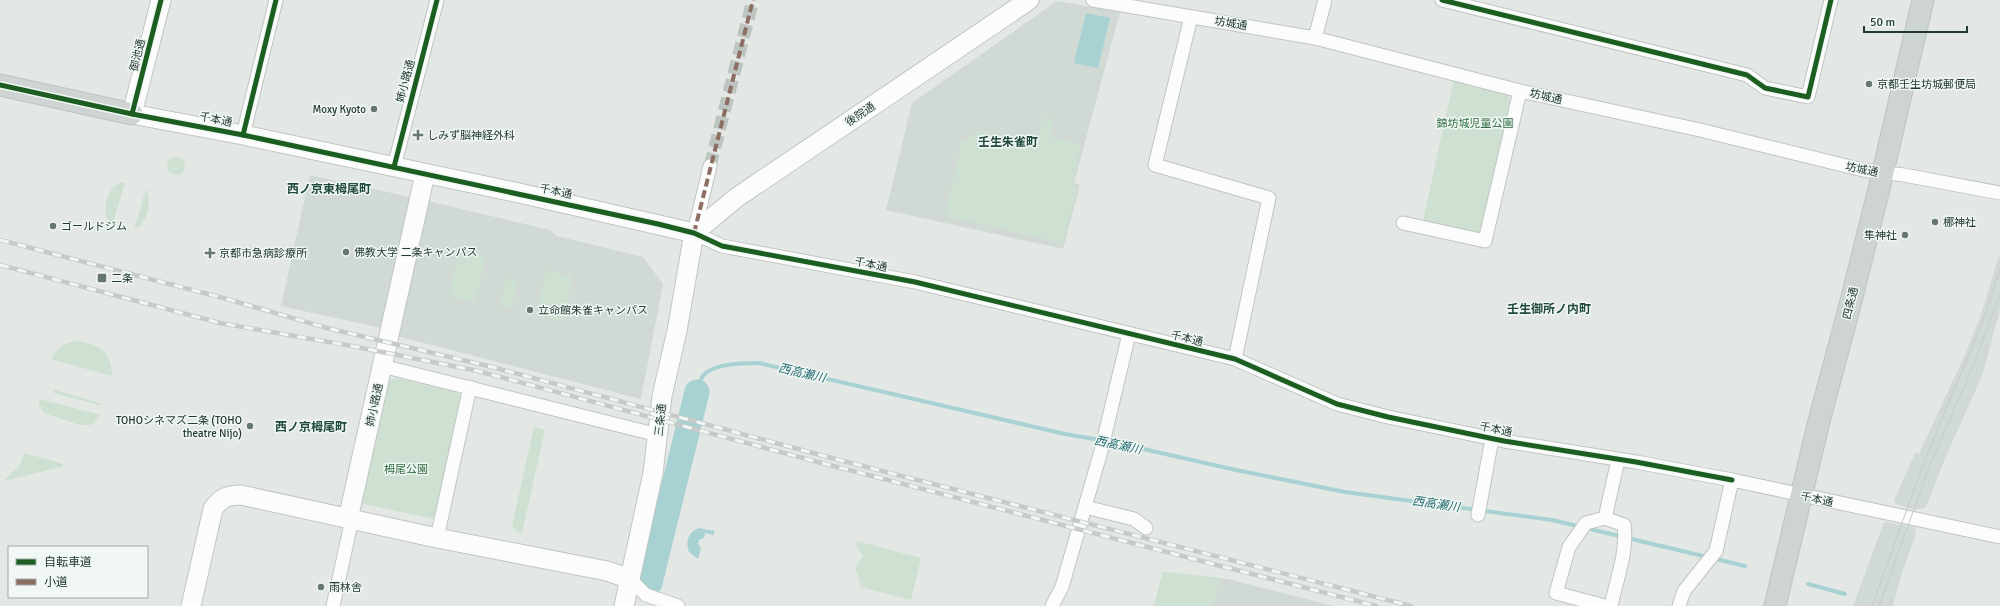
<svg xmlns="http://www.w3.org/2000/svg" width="2000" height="606" font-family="Signika,'Noto Sans JP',sans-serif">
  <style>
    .built { fill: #d1d9d5 }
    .green { fill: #cde0d1 }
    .water { fill: #a7d1d3 }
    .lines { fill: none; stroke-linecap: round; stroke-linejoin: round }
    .stream { stroke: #a7d1d3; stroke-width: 4 }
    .river { stroke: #a7d1d3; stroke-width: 25 }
    .street-tunnel { stroke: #bdc5c1; stroke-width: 13; stroke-dasharray: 13 6; stroke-linecap: butt }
    .street-casing { stroke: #c0c5c2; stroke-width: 15 }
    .secondary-casing { stroke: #c0c6c2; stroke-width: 21 }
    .primary-casing { stroke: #bcc4c1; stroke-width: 23 }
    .street { stroke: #fbfcfb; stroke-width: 13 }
    .secondary { stroke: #fbfcfb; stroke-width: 19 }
    .primary { stroke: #ced4d1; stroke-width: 21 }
    .tram { stroke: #c6cac8; stroke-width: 1 }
    .rail-casing { stroke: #c6cac8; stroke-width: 4.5 }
    .rail { stroke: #f1f7f4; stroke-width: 3; stroke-dasharray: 9; stroke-linecap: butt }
    .quiet { stroke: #8d6e63; stroke-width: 4; stroke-dasharray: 8 4; stroke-linecap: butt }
    .cycleway-casing { stroke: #f1f7f4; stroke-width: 8 }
    .cycleway { stroke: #1b5e20; stroke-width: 5 }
    .poi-dot { fill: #667670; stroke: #f1f7f4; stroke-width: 1.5 }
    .labels { text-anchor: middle; stroke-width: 3; stroke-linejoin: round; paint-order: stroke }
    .street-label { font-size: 11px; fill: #233931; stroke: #f1f7f4 }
    .poi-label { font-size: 11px; fill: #233931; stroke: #f1f7f4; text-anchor: start }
    .park-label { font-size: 11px; fill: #306d42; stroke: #f1f7f4 }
    .neighbourhood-label { font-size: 12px; font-weight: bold; fill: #204a3c; stroke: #f1f7f4 }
    .water-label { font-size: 12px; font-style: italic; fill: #226a70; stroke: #f1f7f4 }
  </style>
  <rect width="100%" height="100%" fill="#e3e8e5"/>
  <g class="built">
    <path d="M 1057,1 L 1120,12 L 1074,183 L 1080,185 L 1063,249 L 886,210 L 912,103 Z"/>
    <path d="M 310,175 L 410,197 L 381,328 L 281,306 Z"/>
    <path d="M 428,201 L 550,230 L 557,236 L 643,257 L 663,284 L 641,399 L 397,336 Z"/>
    <path d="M 2000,253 L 2000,310 L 1982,376 L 1946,456 L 1926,507 L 1916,510 L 1896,504 L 1894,501 L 1915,453 L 1919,454 L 1962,361 L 1980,318 Z"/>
    <path d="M 1884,522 L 1914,527 L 1916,534 L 1902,573 L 1893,606 L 1853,606 Z"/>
    <path d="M 1163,572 L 1228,579 L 1334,606 L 1154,606 Z"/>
  </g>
  <g class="green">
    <path d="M 1454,78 L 1507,92 L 1510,101 L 1482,231 L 1474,234 L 1423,221 Z"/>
    <path d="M 1043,117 L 1053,119 L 1049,137 L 1081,145 L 1072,185 L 1077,188 L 1063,243 L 945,216 L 962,141 L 967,139 L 980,130 L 1037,142 Z"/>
    <circle cx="176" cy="166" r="9"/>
    <path d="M 122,182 L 125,183 L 113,223 L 109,222 C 101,210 107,186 122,182 Z"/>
    <path d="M 146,189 C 152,201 148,224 134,229 Z"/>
    <path d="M 459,250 L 486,256 L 476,302 L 449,296 Z"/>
    <path d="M 546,270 L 573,276 L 563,321 L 536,315 Z"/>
    <path d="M 506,278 L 518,281 L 512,307 L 500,305 Z"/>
    <path d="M 76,341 C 98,344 112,351 112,376 L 51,359 C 57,349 63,343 76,341 Z"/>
    <path d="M 396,378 L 454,391 L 461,396 L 434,519 L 359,503 L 388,382 Z"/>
    <path d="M 54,390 L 55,390 L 103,404 L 100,405 L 54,393 Z"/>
    <path d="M 39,399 L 101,415 L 91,425 L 80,425 L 44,413 L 39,405 Z"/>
    <path d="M 534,427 L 545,430 L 522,533 L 516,531 L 512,525 Z"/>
    <path d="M 24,453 L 61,463 L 63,465 L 61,467 L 4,481 L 20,465 Z"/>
    <path d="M 857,541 L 921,558 L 911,600 L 861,587 L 855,567 L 863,556 L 856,545 Z"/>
    <path d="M 1163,572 L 1220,578 L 1213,606 L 1154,606 Z"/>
  </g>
  <g class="water">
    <path d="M 1086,13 L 1110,18 L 1098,68 L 1074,63 Z"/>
    <path d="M 698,528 L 715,531 L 713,535 L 705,533 L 704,538 L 699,540 L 698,544 L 701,548 L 698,559 L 689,552 C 685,541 688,533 698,528 Z"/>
  </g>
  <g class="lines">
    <g class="stream">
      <path d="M 697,392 C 699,388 700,382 702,377 C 713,362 743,364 759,363 L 1065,434 L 1117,443 L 1236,470 L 1345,492 L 1552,520 L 1745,566"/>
      <path d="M 1808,584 L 1845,594"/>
    </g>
    <path class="river" d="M 650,583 L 697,392"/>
    <path class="street-tunnel" d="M 710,166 L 753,0"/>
    <g class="street-casing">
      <g id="street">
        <path d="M 1093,0 L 1315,38 L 1520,91 L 1700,130 L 1863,170 L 1904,175 L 2000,193"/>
        <path d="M 1442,0 L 1747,75 L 1765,88 L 1808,97 L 1831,0"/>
        <path d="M 1191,17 L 1155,165 L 1269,198 L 1235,359"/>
        <path d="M 1315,38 L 1325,0"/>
        <path d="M 243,135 L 276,0"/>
        <path d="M 710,166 L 694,233 L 722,246 L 915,282 L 1235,359 L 1337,404 L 1388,417 L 1504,441 L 1636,462 L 1732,480 L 2000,537"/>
        <path d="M 394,167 L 437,0"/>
        <path d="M 1403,223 L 1485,241 L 1520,91"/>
        <path d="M 382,366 L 658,435"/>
        <path d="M 1085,507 L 1134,519 L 1146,528"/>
        <path d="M 1478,515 L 1492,439"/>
        <path d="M 1605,518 L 1624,525 C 1628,551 1616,581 1611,606"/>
        <path d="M 437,538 L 470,387"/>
        <path d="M 630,579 L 646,595 L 678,606"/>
        <path d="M 333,606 L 352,519"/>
        <path d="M 1052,606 L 1062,587 L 1101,451 L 1129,334"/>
        <path d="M 1605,606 L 1556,593 L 1569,547 L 1586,523 L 1605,518 L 1618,460"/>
        <path d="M 1679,606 L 1684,591 L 1716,551 L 1732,480"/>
      </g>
    </g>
    <g class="secondary-casing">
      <g id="secondary">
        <path d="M 161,0 L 132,114 L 243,135 L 519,193 L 694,233"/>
        <path d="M 694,233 L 736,198 L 1029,0"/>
        <path d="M 348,519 L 425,174"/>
        <path d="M 191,606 L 213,509 C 220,498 228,495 241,495 L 437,538 L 607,571 L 630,579"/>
        <path d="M 624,606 L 653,473 L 662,396 L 677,331 L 694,233"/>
      </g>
    </g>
    <g class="primary-casing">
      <g id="primary">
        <path d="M 0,85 L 132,114"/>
        <path d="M 1775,606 L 1819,421 L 1849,309 L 1879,189 L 1923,0"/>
      </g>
    </g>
    <use href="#street" class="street"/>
    <use href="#secondary" class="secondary"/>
    <use href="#primary" class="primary"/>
    <g class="tram">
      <path d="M 1872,606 L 1924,462 L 1983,321 L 2000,269"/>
      <path d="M 1879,606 L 1930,465 L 1973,366 L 2000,295"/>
    </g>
    <g class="rail-casing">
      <g id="rail">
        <path d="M 0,240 L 227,299 L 327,328 L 492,367 L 843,461 L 1411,606"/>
        <path d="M 0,265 L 220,323 L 352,346 L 478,371 L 810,460 L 1376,606"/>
      </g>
    </g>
    <use href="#rail" class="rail"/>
    <path class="quiet" d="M 694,233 L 753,0"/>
    <g class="cycleway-casing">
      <g id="cycleway">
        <path d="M 1442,0 L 1747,75 L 1765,88 L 1808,97 L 1831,0"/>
        <path d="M 0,85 L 132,114 L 243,135 L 658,224 L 694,233 L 722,246 L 915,282 L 1235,359 L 1337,404 L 1388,417 L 1504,441 L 1636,462 L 1732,480"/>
        <path d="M 132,114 L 161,0"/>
        <path d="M 243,135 L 276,0"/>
        <path d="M 394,167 L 437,0"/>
      </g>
    </g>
    <use href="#cycleway" class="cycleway"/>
  </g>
  <g class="poi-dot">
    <circle cx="1869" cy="84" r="4"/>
    <circle cx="374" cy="109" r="4"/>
    <path d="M416 129h4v4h4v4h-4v4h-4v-4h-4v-4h4z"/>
    <circle cx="1935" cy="222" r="4"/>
    <circle cx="53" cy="226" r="4"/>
    <circle cx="1905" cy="235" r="4"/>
    <circle cx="346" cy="252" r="4"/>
    <path d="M208 247h4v4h4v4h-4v4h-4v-4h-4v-4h4z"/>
    <rect x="97" y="273" width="10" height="10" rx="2"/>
    <circle cx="530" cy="310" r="4"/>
    <circle cx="250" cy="426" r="4"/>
    <circle cx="321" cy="587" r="4"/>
  </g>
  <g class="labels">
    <g class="street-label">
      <text transform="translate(1231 23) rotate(9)" y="4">坊城通</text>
      <text transform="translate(137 55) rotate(-76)" y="4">御池通</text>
      <text transform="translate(405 81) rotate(-75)" y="4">姉小路通</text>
      <text transform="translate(1546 96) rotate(13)" y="4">坊城通</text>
      <text transform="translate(860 114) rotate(-34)" y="4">後院通</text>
      <text transform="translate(216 119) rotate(11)" y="4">千本通</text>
      <text transform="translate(1862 169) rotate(11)" y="4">坊城通</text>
      <text transform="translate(556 191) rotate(12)" y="4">千本通</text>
      <text transform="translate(871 264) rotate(11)" y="4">千本通</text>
      <text transform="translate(1850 303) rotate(-76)" y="4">四条通</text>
      <text transform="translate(1187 338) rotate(14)" y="4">千本通</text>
      <text transform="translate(374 405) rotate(-78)" y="4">姉小路通</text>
      <text transform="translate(660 420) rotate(-84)" y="4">三条通</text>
      <text transform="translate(1496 429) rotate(12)" y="4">千本通</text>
      <text transform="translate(1817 499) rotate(12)" y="4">千本通</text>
    </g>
    <g class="poi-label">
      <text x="1877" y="88">京都壬生坊城郵便局</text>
      <text x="366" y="113" text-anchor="end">Moxy Kyoto</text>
      <text x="427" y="139">しみず脳神経外科</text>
      <text x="1943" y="226">梛神社</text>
      <text x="61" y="230">ゴールドジム</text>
      <text x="1897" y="239" text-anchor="end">隼神社</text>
      <text x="354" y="256">佛教大学 二条キャンパス</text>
      <text x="219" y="257">京都市急病診療所</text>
      <text x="111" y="282">二条</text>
      <text x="538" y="314">立命館朱雀キャンパス</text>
      <text x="242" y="424" text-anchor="end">TOHOシネマズ二条 (TOHO<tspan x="242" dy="13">theatre Nijo)</tspan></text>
      <text x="329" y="591">雨林舎</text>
    </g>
    <g class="park-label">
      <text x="1475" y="127">錦坊城児童公園</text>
      <text x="406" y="473">栂尾公園</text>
    </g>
    <g class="neighbourhood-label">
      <text x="1008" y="146">壬生朱雀町</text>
      <text x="329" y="193">西ノ京東栂尾町</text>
      <text x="1549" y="313">壬生御所ノ内町</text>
      <text x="311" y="431">西ノ京栂尾町</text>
    </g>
    <g class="water-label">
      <text transform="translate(802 373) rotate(13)" y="4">西高瀬川</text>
      <text transform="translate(1118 445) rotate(12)" y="4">西高瀬川</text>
      <text transform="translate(1436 504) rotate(8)" y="4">西高瀬川</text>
    </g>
  </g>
  <rect x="8" y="546" width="140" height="52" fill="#f1f7f4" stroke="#9faba6"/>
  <rect x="16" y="559" width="20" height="6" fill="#1b5e20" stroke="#9faba6"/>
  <text x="44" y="566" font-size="12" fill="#233931">自転車道</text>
  <rect x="16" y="579" width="20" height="6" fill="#8d6e63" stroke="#9faba6"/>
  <text x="44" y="586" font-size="12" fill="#233931">小道</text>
  <path d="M1864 26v6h103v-6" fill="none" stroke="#233931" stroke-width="2"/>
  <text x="1870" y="26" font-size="12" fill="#233931" stroke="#f1f7f4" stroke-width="3" paint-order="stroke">50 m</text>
</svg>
